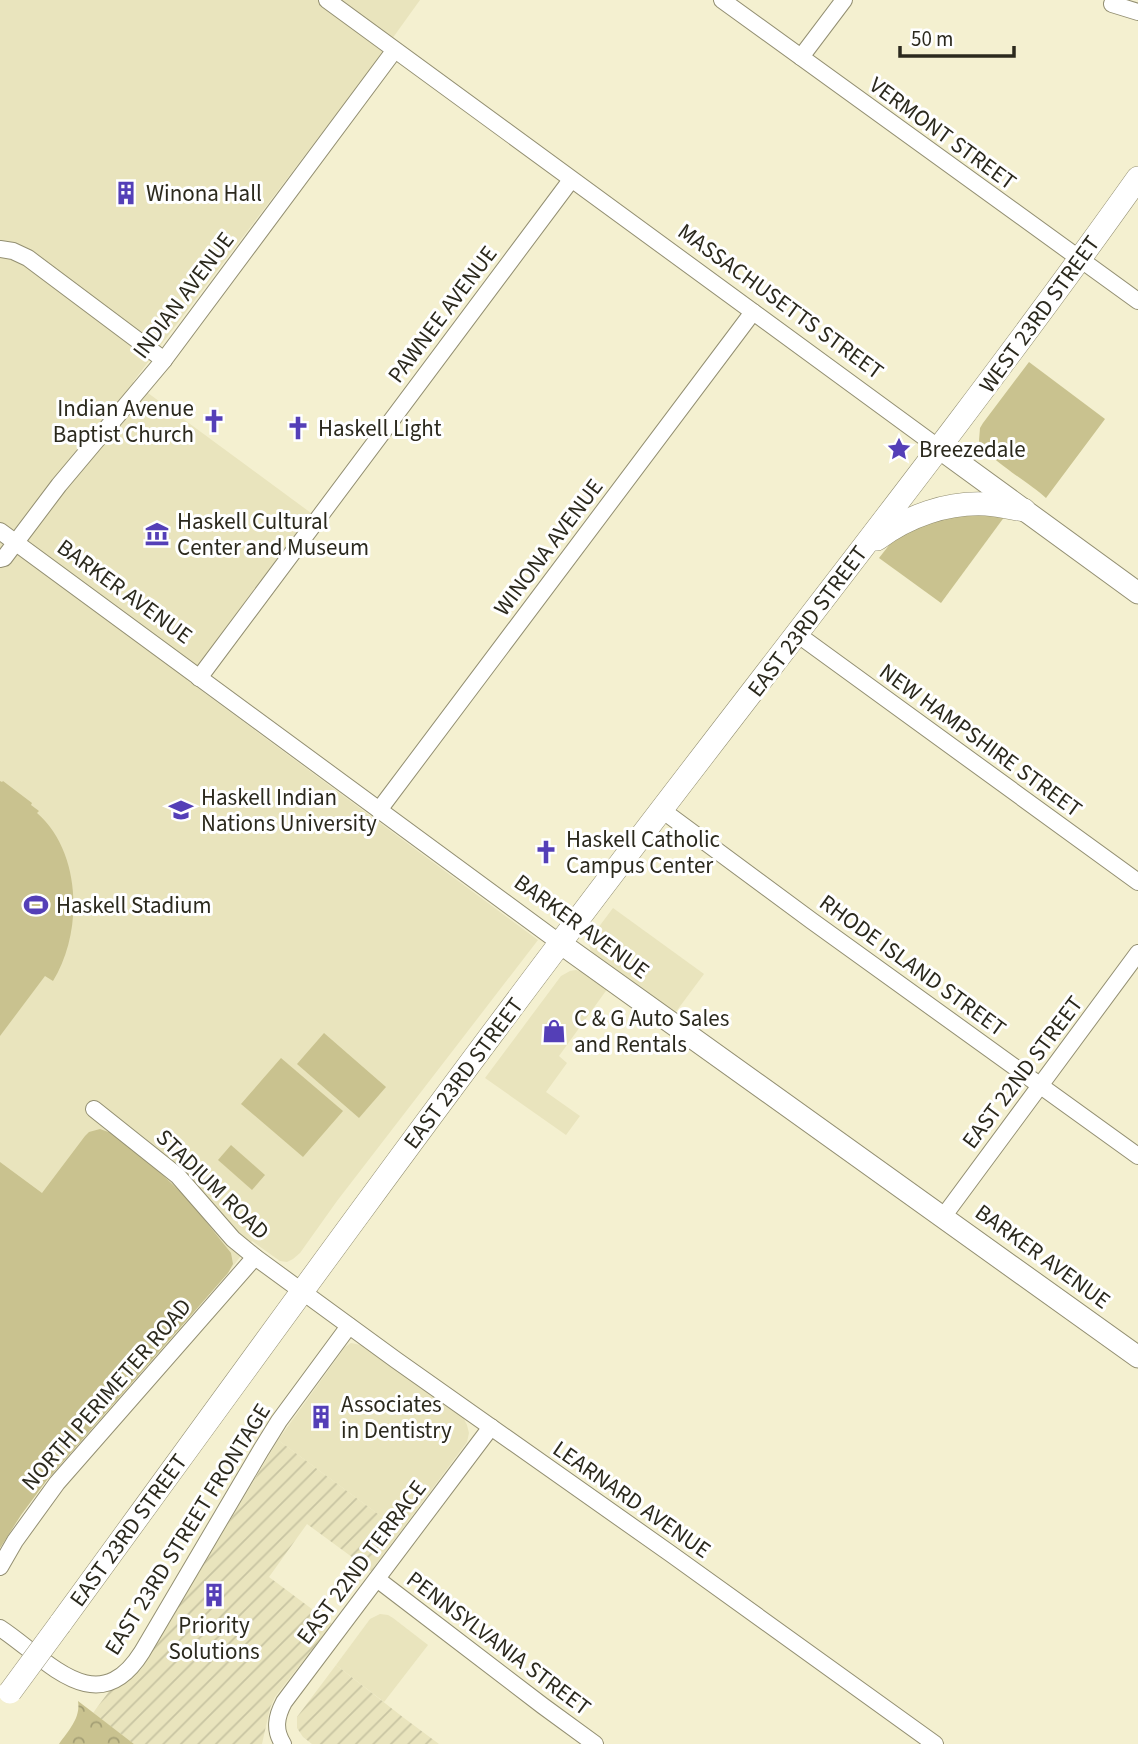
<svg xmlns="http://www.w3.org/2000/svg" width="1138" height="1744" font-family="'Source Sans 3',sans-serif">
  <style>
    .built { fill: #e9e4bd }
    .industrial { fill: url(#industrial-furrows) }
    .grass { fill: #c9c28f }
    .park { fill: url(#park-crowns) }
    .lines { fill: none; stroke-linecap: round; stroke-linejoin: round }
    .street-casing { stroke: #938f72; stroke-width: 18 }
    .secondary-casing { stroke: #938f72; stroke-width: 23 }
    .primary-casing { stroke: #938f72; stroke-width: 24 }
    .street { stroke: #fff; stroke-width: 16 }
    .secondary { stroke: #fff; stroke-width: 21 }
    .primary { stroke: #fff; stroke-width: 23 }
    .primary-bridge-casing { stroke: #938f72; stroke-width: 24; stroke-linecap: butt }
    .primary-bridge { stroke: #fff; stroke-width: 23 }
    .labels { text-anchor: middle; stroke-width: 6; stroke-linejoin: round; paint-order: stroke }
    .street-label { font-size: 23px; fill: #2b291d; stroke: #fff }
    .poi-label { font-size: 23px; fill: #2b291d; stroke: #fff; text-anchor: start }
  </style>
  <defs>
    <pattern id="industrial-furrows" width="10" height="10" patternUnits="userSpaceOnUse" patternTransform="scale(1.75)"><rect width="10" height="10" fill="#e9e4bd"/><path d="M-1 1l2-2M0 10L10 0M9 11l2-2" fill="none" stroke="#c8c4a2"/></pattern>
    <pattern id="park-crowns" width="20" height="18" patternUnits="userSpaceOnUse" patternTransform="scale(1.75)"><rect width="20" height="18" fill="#c9c28f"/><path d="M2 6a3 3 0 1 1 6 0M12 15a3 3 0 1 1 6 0" fill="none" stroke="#a39e74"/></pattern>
  </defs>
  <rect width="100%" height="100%" fill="#f4f0d0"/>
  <g class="built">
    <path d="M 0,0 L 420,0 L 374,64 L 133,382 L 311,513 L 187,680 L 538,940 L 337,1201 L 300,1253 L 293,1259 L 287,1262 L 280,1261 L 252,1241 L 228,1273 L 47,1480 L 21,1515 L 0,1548 Z"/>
    <path d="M 613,908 L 704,974 L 675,1013 L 594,954 L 590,949 L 589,940 Z"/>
    <path d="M 576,970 L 585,973 L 608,988 L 559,1056 L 567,1063 L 546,1092 L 580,1116 L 566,1135 L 485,1078 L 561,976 L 570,971 Z"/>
    <path d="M 351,1343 L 361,1345 L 462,1415 L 467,1425 L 469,1433 L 467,1442 L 401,1531 L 278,1440 L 345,1347 Z"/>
    <path d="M 380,1614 L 388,1615 L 393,1618 L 428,1645 L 384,1702 L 336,1665 L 370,1619 Z"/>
  </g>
  <g class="industrial">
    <path d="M 278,1440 L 401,1531 L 371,1571 L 307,1524 L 269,1577 L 332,1624 L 275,1697 L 270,1708 L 262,1744 L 134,1744 L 93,1713 L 110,1690 L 129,1681 L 142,1668 Z"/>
    <path d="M 336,1665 L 404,1718 L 439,1744 L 312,1744 L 303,1737 L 297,1728 L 297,1717 Z"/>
  </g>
  <g class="grass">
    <path d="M 1029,362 L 1105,419 L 1046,498 C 1029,482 987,459 979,441 L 980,428 L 983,423 Z"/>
    <path d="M 957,511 L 1005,516 L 941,603 L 879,558 L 890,544 L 902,534 Z"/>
    <path d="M 0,781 L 2,782 L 3,781 L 32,803 L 31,805 L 39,811 L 37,813 C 82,852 83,933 53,981 L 45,976 L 0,1036 Z"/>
    <path d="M 324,1033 L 386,1087 L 359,1118 L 297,1064 Z"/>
    <path d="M 281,1058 L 343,1111 L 303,1157 L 241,1104 Z"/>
    <path d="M 100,1129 L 111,1133 L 150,1163 L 188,1199 L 231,1253 L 233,1264 L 228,1273 L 47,1480 L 21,1515 L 0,1548 L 0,1162 L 42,1193 L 85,1136 L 89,1132 Z"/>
    <path d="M 231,1145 L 265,1175 L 252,1190 L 218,1160 Z"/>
  </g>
  <path class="park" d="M 78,1701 L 134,1744 L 59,1744 C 68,1731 81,1718 78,1701 Z"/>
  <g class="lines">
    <g class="street-casing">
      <g id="street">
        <path d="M 327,0 L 939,448"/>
        <path d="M 722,0 L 1138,301"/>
        <path d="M 1112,4 L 1138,12"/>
        <path d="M 801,57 L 844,0"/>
        <path d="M 0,249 L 13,251 L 28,258 L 164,360"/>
        <path d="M 0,531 L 560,943"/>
        <path d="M 0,559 L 4,558 L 59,485 L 164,360 L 394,51"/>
        <path d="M 797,634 L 1138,882"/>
        <path d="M 199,678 L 571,180"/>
        <path d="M 379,810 L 753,312"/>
        <path d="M 662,810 L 812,921 L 1138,1156"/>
        <path d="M 94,1109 L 178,1176 L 233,1239 L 255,1257 L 396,1360 L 671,1554 L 935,1744"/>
        <path d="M 943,1217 L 1138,953"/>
        <path d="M 0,1567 L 15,1541 L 57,1483 L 255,1257"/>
        <path d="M 377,1579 L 543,1706 L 595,1744"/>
        <path d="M 0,1628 C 46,1658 97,1724 142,1652 L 261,1450 L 279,1421 L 349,1326"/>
        <path d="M 283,1744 C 274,1730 276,1717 284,1702 L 491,1427"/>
      </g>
    </g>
    <g class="secondary-casing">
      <g id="secondary">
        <path d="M 939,448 L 1138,593"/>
        <path d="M 560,943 L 1138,1357"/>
      </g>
    </g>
    <g class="primary-casing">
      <g id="primary">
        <path d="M 877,539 C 908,516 947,502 986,504 C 999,505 1012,508 1024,510"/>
        <path d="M 60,1624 C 229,1392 397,1159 570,930 C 759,679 956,434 1138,178"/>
      </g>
    </g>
    <use href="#street" class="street"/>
    <use href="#secondary" class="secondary"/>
    <use href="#primary" class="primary"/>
    <g class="primary-bridge-casing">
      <path id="primary-bridge" d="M 10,1692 L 60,1624"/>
    </g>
    <use href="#primary-bridge" class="primary-bridge"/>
  </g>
  <defs>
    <g id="building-bare" transform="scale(1.89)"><path d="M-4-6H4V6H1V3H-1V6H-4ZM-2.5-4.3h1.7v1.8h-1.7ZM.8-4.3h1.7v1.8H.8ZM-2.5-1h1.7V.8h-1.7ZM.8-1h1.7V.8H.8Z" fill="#543fb7" stroke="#fff" stroke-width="2.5" paint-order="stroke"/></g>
    <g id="church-bare" transform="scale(1.89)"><path d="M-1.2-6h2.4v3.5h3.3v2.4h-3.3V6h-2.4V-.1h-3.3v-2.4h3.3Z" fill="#543fb7" stroke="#fff" stroke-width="2.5" paint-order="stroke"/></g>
    <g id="sight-bare" transform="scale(1.89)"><path d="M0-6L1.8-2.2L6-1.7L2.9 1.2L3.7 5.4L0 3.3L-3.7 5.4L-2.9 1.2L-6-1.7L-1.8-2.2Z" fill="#543fb7" stroke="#fff" stroke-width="2.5" paint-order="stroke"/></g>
    <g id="museum-bare" transform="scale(1.89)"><path d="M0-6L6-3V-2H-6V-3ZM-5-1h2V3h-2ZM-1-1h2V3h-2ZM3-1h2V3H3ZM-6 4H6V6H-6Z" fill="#543fb7" stroke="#fff" stroke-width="2.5" paint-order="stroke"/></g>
    <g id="university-bare" transform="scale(1.89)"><path d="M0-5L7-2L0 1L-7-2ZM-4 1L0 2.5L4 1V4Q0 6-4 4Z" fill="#543fb7" stroke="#fff" stroke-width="2.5" paint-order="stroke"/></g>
    <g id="stadium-bare" transform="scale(1.89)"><path d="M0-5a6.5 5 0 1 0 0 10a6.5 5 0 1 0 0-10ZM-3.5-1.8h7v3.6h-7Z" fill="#543fb7" stroke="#fff" stroke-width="2.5" paint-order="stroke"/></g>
    <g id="shop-bare" transform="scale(1.89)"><path d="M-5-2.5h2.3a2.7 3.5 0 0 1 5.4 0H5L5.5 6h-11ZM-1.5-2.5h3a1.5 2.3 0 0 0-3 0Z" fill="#543fb7" stroke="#fff" stroke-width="2.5" paint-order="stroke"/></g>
  </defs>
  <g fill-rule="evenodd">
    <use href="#building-bare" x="126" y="193"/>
    <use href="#church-bare" x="214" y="421"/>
    <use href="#church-bare" x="298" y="428"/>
    <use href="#sight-bare" x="899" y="449"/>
    <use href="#museum-bare" x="157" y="534"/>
    <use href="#university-bare" x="181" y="810"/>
    <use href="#church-bare" x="546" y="852"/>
    <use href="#stadium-bare" x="36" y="905"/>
    <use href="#shop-bare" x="554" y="1031"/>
    <use href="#building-bare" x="321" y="1417"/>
    <use href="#building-bare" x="214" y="1595"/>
  </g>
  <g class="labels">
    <g class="street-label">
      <text transform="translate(943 133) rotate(36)" y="8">VERMONT STREET</text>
      <text transform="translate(183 295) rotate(-53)" y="8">INDIAN AVENUE</text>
      <text transform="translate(781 301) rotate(36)" y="8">MASSACHUSETTS STREET</text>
      <text transform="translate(442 314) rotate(-53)" y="8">PAWNEE AVENUE</text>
      <text transform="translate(1039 314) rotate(-54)" y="8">WEST 23RD STREET</text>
      <text transform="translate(548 547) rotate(-53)" y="8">WINONA AVENUE</text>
      <text transform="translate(125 591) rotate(36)" y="8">BARKER AVENUE</text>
      <text transform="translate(807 621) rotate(-53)" y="8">EAST 23RD STREET</text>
      <text transform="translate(981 740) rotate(36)" y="8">NEW HAMPSHIRE STREET</text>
      <text transform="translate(582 926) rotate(36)" y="8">BARKER AVENUE</text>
      <text transform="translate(913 965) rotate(36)" y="8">RHODE ISLAND STREET</text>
      <text transform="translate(1022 1072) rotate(-53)" y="8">EAST 22ND STREET</text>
      <text transform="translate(463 1073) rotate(-53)" y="8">EAST 23RD STREET</text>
      <text transform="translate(213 1184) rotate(44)" y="8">STADIUM ROAD</text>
      <text transform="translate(1043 1256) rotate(36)" y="8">BARKER AVENUE</text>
      <text transform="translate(106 1394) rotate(-49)" y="8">NORTH PERIMETER ROAD</text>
      <text transform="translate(632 1499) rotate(35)" y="8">LEARNARD AVENUE</text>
      <text transform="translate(187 1529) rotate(-58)" y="8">EAST 23RD STREET FRONTAGE</text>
      <text transform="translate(128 1530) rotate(-54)" y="8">EAST 23RD STREET</text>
      <text transform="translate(361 1562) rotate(-53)" y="8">EAST 22ND TERRACE</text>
      <text transform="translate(499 1643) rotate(37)" y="8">PENNSYLVANIA STREET</text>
    </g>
    <g class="poi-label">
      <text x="146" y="201">Winona Hall</text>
      <text x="194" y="416" text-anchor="end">Indian Avenue<tspan x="194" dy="26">Baptist Church</tspan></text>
      <text x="318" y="436">Haskell Light</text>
      <text x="919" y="457">Breezedale</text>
      <text x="177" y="529">Haskell Cultural<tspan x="177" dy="26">Center and Museum</tspan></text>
      <text x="201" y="805">Haskell Indian<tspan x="201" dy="26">Nations University</tspan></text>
      <text x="566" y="847">Haskell Catholic<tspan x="566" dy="26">Campus Center</tspan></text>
      <text x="56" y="913">Haskell Stadium</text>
      <text x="574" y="1026">C &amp; G Auto Sales<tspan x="574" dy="26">and Rentals</tspan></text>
      <text x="341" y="1412">Associates<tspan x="341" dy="26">in Dentistry</tspan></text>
      <text x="214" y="1633" text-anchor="middle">Priority<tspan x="214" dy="26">Solutions</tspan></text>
    </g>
  </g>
  <path d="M900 46v10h114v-10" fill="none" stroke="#2b291d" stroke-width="3.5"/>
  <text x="911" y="46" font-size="21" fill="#2b291d" stroke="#ffffff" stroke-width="5" paint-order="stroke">50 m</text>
</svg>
